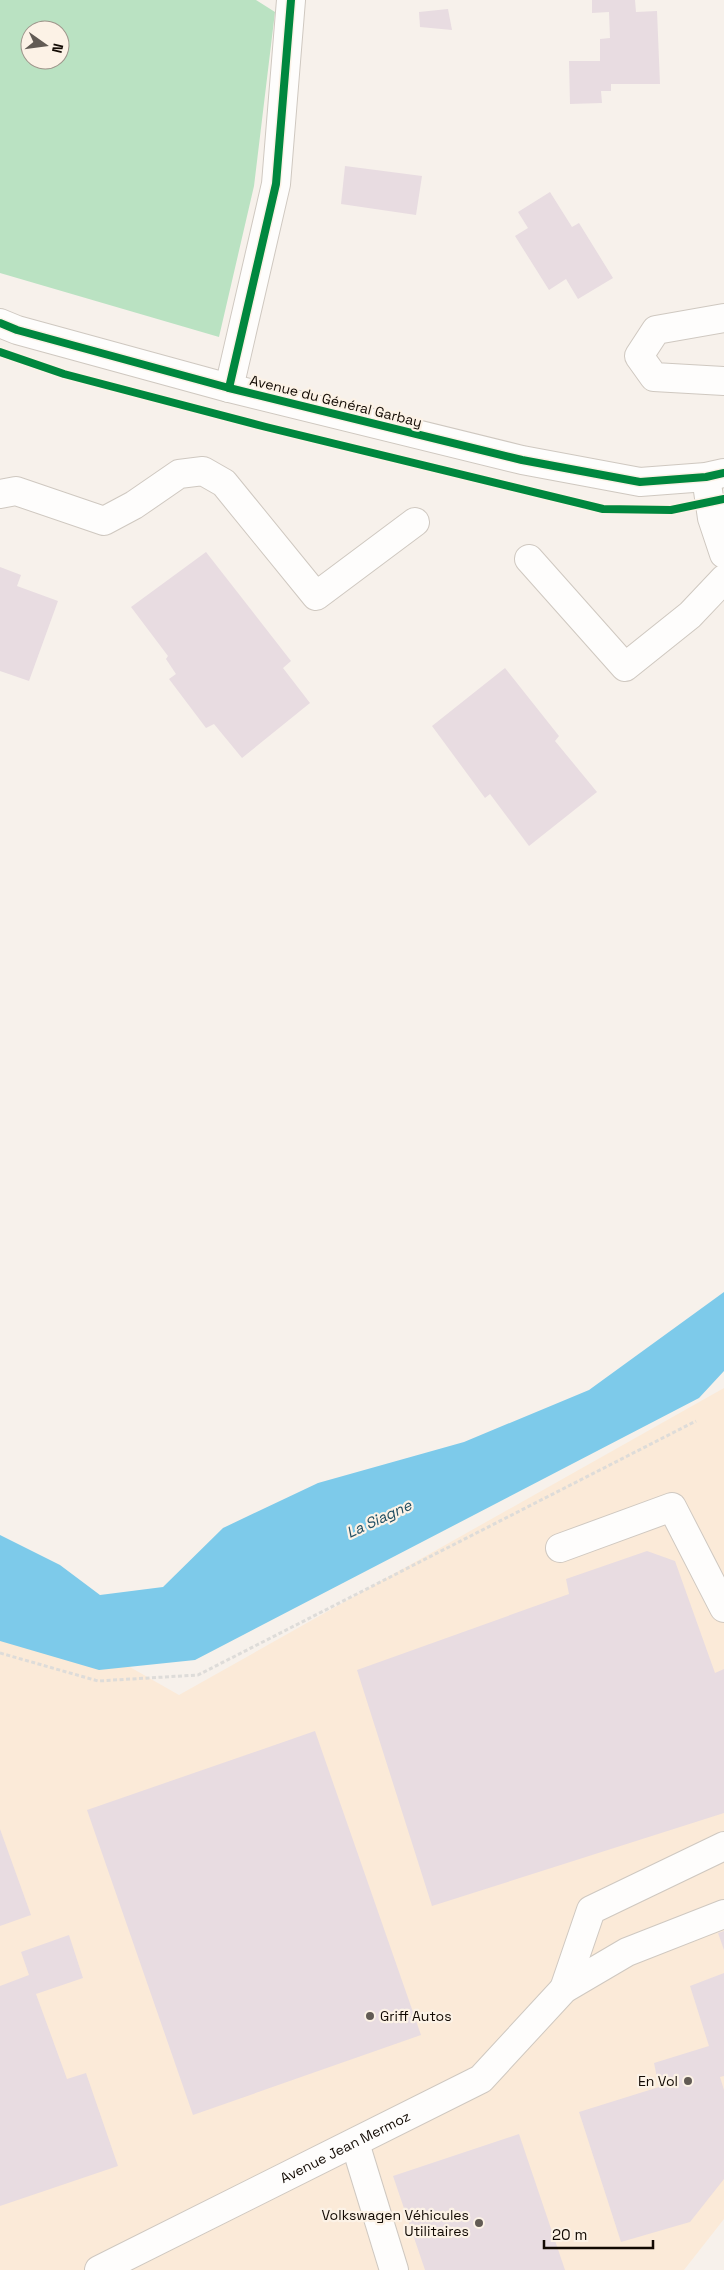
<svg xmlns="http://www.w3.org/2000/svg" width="724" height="2270" font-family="'Space Grotesk',sans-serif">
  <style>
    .built { fill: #fbead8 }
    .green { fill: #bae2c2; fill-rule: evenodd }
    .water { fill: #7dcaea }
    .building { fill: #e8dce1 }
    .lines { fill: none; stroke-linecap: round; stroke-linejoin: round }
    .minor-casing { stroke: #cfc8c0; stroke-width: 30 }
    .major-casing { stroke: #cfc8c0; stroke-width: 30 }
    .path { stroke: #dedcd9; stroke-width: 3; stroke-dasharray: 4 2.5; stroke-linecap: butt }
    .minor { stroke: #fefdfc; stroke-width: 28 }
    .major { stroke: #fefdfc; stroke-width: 28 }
    .cycleway-casing { stroke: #fcf2e6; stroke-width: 11 }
    .cycleway { stroke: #00873e; stroke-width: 8 }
    .poi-dot { fill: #625b54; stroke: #fcf2e6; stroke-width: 2 }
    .labels { text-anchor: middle; stroke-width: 4.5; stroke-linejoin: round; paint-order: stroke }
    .street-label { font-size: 14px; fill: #120a03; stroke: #fcf2e6 }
    .poi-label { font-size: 14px; fill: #120a03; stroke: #fcf2e6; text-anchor: end }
    .water-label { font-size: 15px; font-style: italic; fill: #214f63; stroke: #fcf2e6 }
  </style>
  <rect width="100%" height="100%" fill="#f7f1eb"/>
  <path class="built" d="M 724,1388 L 724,2219 L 684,2270 L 0,2270 L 0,1593 L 179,1695 Z"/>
  <path class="green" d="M 0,0 L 256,0 L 275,12 L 254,186 L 219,337 L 0,273 ZM 30,30 L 60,30 L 60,60 L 30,60 Z"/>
  <path class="water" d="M 724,1292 L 724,1371 L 699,1398 L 195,1660 L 99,1670 L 0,1641 L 0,1535 L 60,1565 L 100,1595 L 163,1587 L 223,1528 L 318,1483 L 464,1442 L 589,1390 Z"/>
  <g class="building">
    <path d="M 592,0 L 635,0 L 636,12 L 657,11 L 660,84 L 611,84 L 611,91 L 601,91 L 602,103 L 570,104 L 569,61 L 600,61 L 600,39 L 610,38 L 609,12 L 592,13 Z"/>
    <path d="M 448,9 L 452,30 L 420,27 L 419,12 Z"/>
    <path d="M 345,166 L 422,176 L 416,215 L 341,204 Z"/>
    <path d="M 550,192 L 572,227 L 579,223 L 613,278 L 578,299 L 566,279 L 549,290 L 515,236 L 528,228 L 518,212 Z"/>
    <path d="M 206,552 L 291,661 L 283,668 L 310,703 L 242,758 L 214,724 L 206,728 L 169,679 L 176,674 L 166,659 L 168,656 L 131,607 Z"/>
    <path d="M 0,567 L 21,575 L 17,586 L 58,601 L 29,681 L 0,671 Z"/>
    <path d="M 505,668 L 559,736 L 555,741 L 597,792 L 529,846 L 490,794 L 485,798 L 432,726 Z"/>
    <path d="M 647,1551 L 675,1561 L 715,1673 L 724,1669 L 724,1813 L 432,1906 L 357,1670 L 569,1594 L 566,1579 Z"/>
    <path d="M 315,1731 L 421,2035 L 193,2115 L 87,1810 Z"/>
    <path d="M 0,1829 L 31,1915 L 0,1926 Z"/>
    <path d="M 724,1931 L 724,1950 L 718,1933 Z"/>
    <path d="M 69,1935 L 83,1978 L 36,1994 L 67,2079 L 86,2073 L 118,2166 L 0,2206 L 0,1986 L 29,1975 L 21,1952 Z"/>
    <path d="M 724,1973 L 724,2076 L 720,2077 L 724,2090 L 724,2179 L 690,2222 L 621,2242 L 579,2112 L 659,2087 L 654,2063 L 709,2046 L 690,1986 Z"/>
    <path d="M 519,2134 L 565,2270 L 425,2270 L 393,2176 Z"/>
  </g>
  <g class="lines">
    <g class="minor-casing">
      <g id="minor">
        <path d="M 724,318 L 656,330 L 639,356 L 654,377 L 724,381"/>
        <path d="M 229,388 L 276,184 L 291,0"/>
        <path d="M 706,477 L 712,518 L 724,554"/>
        <path d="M 0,494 L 16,491 L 104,521 L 134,505 L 179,474 L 203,471 L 224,483 L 316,596 L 415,522"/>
        <path d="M 529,559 L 625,667 L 690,615 L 724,579"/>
        <path d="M 560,1548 L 672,1507 L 724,1608"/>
        <path d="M 564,1989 L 591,1910 L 724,1846"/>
        <path d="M 355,2143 L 394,2270"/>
        <path id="s1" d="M 99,2270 L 481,2079 L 564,1989 L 627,1952 L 724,1914"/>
      </g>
    </g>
    <g class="major-casing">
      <path id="major" d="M 0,323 L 17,330 L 229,388 L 522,460 L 640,482 L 706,477 L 724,473"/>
    </g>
    <path class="path" d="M 0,1653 L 98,1681 L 198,1675 L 696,1421"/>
    <use href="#minor" class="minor"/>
    <use href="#major" class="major"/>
    <g class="cycleway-casing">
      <g id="cycleway">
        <path d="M 0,323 L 17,330 L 229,388 L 522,460 L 640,482 L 706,477 L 724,473"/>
        <path d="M 0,352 L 64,374 L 266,427 L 603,509 L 671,510 L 724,499"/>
        <path d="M 229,388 L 276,184 L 291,0"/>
      </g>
    </g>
    <use href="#cycleway" class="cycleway"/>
  </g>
  <g class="poi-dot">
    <circle cx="370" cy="2016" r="5"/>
    <circle cx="688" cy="2081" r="5"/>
    <circle cx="479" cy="2223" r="5"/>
  </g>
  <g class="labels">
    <g class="street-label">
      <text transform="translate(336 401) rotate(14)" y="5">Avenue du Général Garbay</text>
      <text dy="5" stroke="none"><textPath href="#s1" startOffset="275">Avenue Jean Mermoz</textPath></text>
    </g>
    <g class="poi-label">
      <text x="380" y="2021" text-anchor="start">Griff Autos</text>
      <text x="678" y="2086">En Vol</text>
      <text x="469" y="2220">Volkswagen Véhicules<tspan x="469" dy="16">Utilitaires</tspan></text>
    </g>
    <g class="water-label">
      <text transform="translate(379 1519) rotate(-25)" y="5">La Siagne</text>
    </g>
  </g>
  <g transform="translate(45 45) rotate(104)"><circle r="24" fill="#fcf2e6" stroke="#9e958b"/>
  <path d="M0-4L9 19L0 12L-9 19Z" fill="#625b54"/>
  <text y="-8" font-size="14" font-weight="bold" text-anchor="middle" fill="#120a03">N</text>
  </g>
  <path d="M544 2240v8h109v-8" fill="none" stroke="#120a03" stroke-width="2.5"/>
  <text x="552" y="2240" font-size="15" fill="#120a03" stroke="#fcf2e6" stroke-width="4" paint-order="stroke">20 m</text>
</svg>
